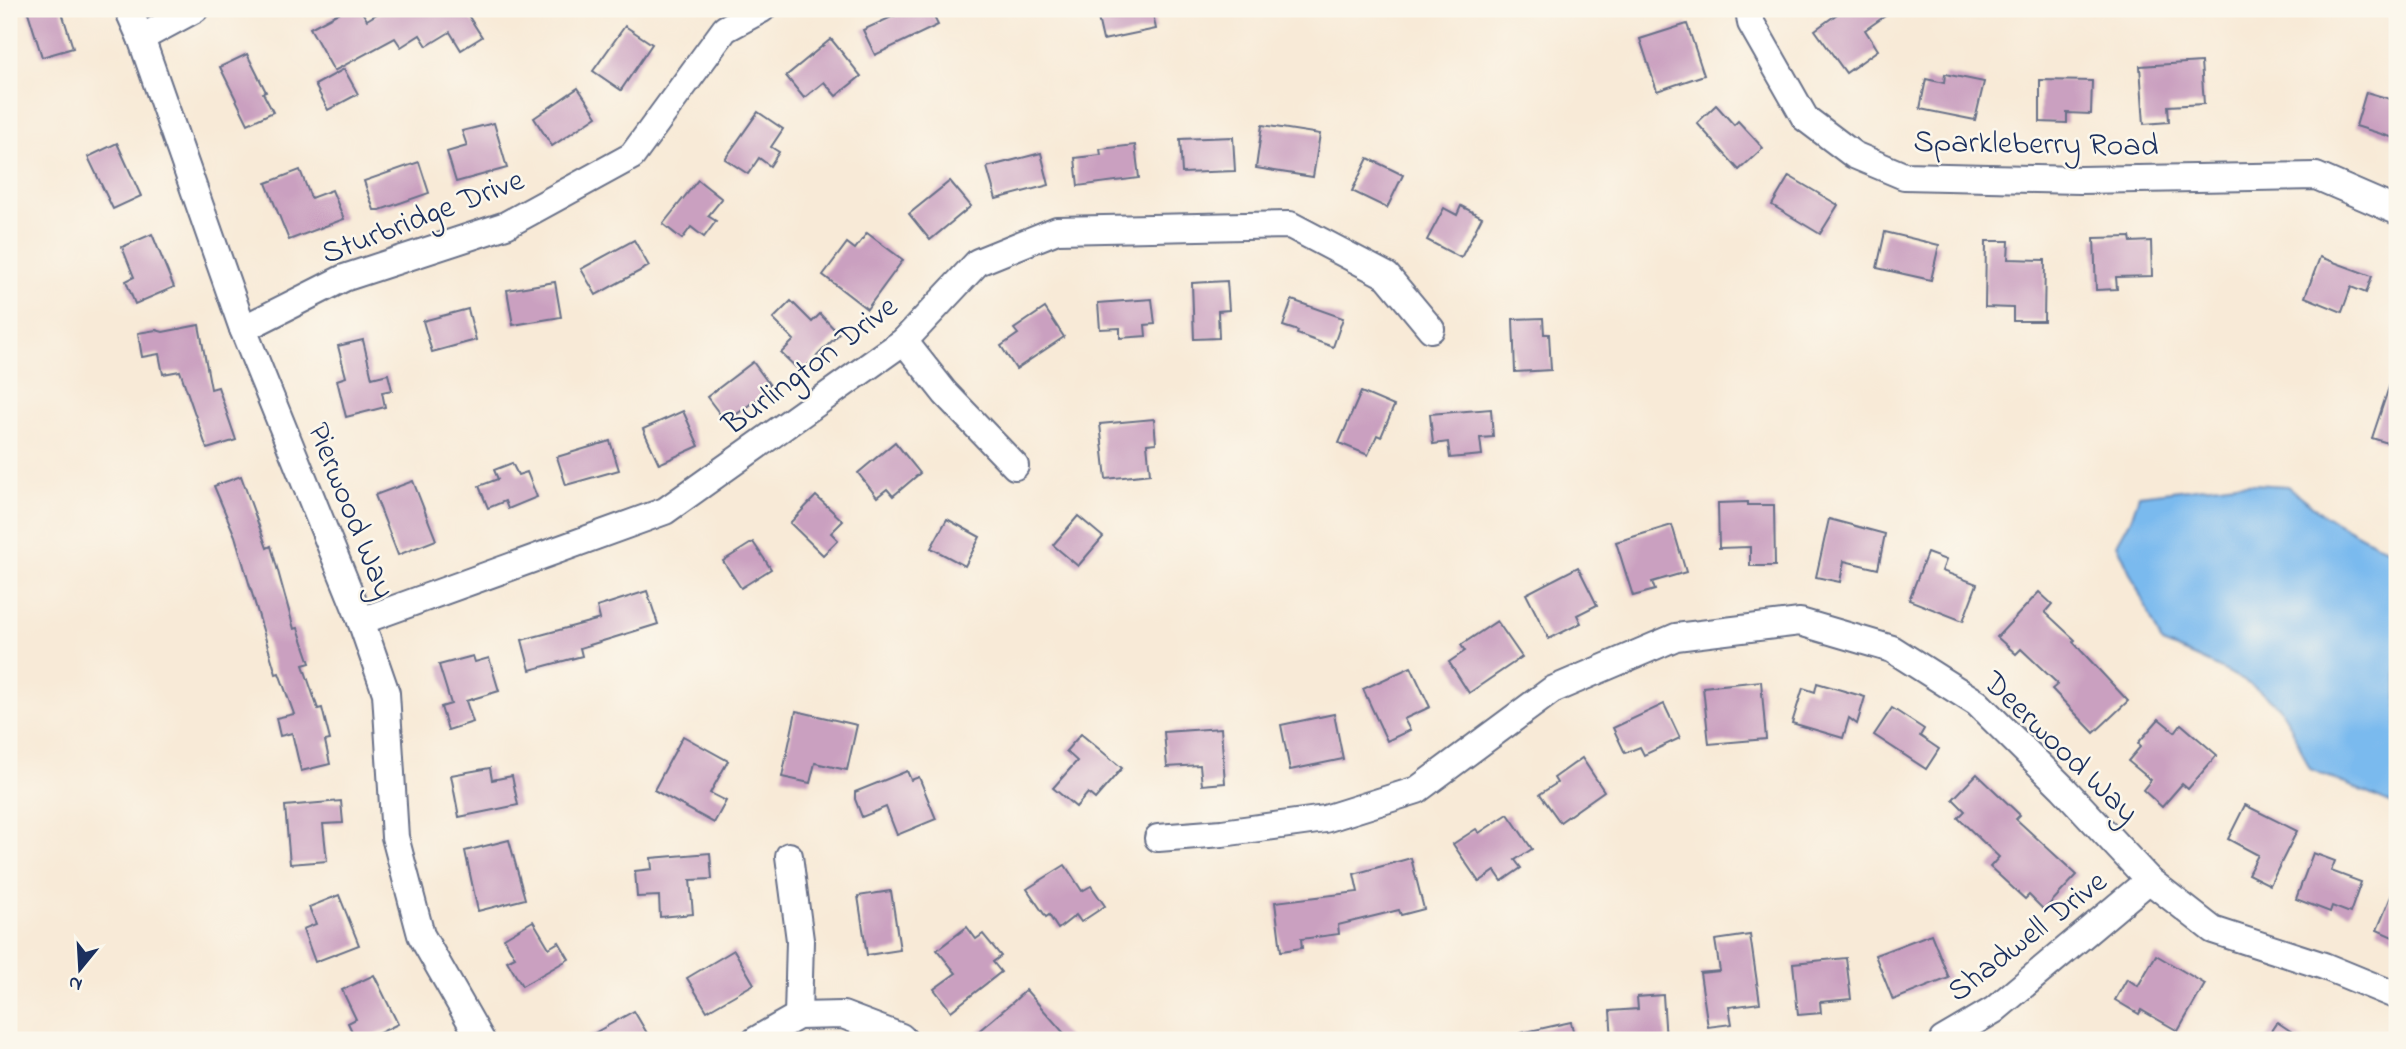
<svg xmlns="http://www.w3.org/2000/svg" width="2406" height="1049" font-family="'Indie Flower',sans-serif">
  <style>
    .water { fill: #7abaee; stroke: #4a74a6; stroke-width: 2 }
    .building { fill: #caa0c0 }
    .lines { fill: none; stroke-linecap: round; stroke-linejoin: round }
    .minor-casing { stroke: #687088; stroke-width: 30 }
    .minor { stroke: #fff; stroke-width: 26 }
    .labels { text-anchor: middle; stroke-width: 5; stroke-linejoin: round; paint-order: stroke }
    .street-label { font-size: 32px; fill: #1b2f5e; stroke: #fbf7ec }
  </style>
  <rect width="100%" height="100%" fill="#fbf7ec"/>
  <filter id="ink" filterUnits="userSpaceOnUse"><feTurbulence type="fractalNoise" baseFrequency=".0143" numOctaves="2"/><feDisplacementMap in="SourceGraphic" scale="14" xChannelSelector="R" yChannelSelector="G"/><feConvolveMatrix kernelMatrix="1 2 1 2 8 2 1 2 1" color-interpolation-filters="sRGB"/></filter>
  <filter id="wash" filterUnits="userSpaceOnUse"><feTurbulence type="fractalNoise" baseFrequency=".00686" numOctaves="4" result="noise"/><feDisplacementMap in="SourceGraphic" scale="28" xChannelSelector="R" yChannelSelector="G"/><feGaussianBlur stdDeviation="1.57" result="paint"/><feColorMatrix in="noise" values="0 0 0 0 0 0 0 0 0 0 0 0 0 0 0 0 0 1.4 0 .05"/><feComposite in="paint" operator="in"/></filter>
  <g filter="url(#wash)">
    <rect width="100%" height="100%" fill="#f8ead7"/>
    <path class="water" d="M 2236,483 L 2287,486 L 2325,516 L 2380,546 L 2397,552 L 2397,806 L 2310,769 C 2302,753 2292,724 2281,710 C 2260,683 2195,656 2162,643 L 2117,544 L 2132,517 L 2139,495 Z"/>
    <g id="blocks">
      <g class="building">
        <path d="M 27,9 L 61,9 L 73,48 L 42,57 Z"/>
        <path d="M 346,9 L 360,9 L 367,20 L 385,9 L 464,9 L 482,37 L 461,50 L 450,32 L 427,46 L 420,35 L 401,47 L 395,38 L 334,71 L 310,28 Z"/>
        <path d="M 909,9 L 930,9 L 938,25 L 875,55 L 863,30 Z"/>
        <path d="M 1096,9 L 1152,9 L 1156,29 L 1103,40 Z"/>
        <path d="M 1844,9 L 1895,9 L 1865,30 L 1878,50 L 1846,73 L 1815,30 Z"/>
        <path d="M 1687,24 L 1704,75 L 1657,91 L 1640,39 Z"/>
        <path d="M 625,26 L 652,44 L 621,90 L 593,71 Z"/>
        <path d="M 831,39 L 861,76 L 836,96 L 824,82 L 804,98 L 786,76 Z"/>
        <path d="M 247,54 L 266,92 L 263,93 L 273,112 L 248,124 L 220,67 Z"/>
        <path d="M 2201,62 L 2204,104 L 2168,106 L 2169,122 L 2144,124 L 2140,66 Z"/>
        <path d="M 344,69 L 358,94 L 328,110 L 315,85 Z"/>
        <path d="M 1945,74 L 1984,82 L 1975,120 L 1920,109 L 1926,79 L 1944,83 Z"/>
        <path d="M 2040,80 L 2092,81 L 2091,114 L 2067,113 L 2067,123 L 2040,122 Z"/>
        <path d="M 578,88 L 597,116 L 552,146 L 534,118 Z"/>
        <path d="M 2366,92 L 2397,101 L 2397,139 L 2356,126 Z"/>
        <path d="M 1716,105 L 1734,125 L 1738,121 L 1763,148 L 1739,170 L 1697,123 Z"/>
        <path d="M 758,112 L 783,129 L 771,147 L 779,152 L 770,166 L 759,158 L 748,174 L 725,159 Z"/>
        <path d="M 494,123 L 507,168 L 456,182 L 447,152 L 467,146 L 462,131 Z"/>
        <path d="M 1262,125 L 1320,134 L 1313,177 L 1256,168 Z"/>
        <path d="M 1233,137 L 1235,171 L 1182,173 L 1180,139 Z"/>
        <path d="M 117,143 L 141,196 L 113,209 L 88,157 Z"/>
        <path d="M 1135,145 L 1139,178 L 1078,186 L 1075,158 L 1101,155 L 1100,149 Z"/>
        <path d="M 1041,153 L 1049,185 L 996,199 L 987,167 Z"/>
        <path d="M 1368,158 L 1403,175 L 1387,208 L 1352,191 Z"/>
        <path d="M 419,162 L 429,193 L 380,210 L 374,210 L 364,181 Z"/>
        <path d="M 300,170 L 311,198 L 332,190 L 344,219 L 289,240 L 266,183 Z"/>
        <path d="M 1789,176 L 1838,205 L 1820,234 L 1772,205 Z"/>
        <path d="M 698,180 L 722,199 L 708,216 L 716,221 L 704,237 L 691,227 L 682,239 L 663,224 Z"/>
        <path d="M 950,181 L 971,206 L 930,240 L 909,214 Z"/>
        <path d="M 1461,206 L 1482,217 L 1461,258 L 1427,240 L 1444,208 L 1457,215 Z"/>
        <path d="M 1885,232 L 1939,245 L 1931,280 L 1877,268 Z"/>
        <path d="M 867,233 L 903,260 L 867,309 L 823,275 L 847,243 L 855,249 Z"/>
        <path d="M 152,234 L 174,287 L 135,304 L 126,281 L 134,277 L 122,247 Z"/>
        <path d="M 2130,237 L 2131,242 L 2151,241 L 2152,276 L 2116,277 L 2117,289 L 2096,290 L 2094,238 Z"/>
        <path d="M 634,240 L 649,266 L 596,295 L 581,269 Z"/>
        <path d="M 1986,241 L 2009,241 L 2008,259 L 2045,260 L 2044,321 L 2013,321 L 2013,308 L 1985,307 Z"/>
        <path d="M 2320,257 L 2372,276 L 2366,293 L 2351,287 L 2342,312 L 2305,297 Z"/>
        <path d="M 1227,281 L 1229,310 L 1218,311 L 1219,338 L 1194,339 L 1192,283 Z"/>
        <path d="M 555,282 L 561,317 L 513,325 L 507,290 Z"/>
        <path d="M 1152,299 L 1155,324 L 1145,325 L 1146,336 L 1120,338 L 1120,328 L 1100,329 L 1098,303 Z"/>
        <path d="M 1292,300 L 1343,318 L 1333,347 L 1297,334 L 1298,331 L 1283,326 Z"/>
        <path d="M 791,301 L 812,322 L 820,314 L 839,334 L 801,372 L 781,353 L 794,340 L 773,319 Z"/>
        <path d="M 1045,308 L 1064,337 L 1016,369 L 1001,346 L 1018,334 L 1014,329 Z"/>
        <path d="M 468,309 L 476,340 L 432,352 L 423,321 Z"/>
        <path d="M 1543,318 L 1544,334 L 1549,334 L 1551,370 L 1515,372 L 1513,319 Z"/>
        <path d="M 199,325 L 211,389 L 218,387 L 236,440 L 207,449 L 180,371 L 163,374 L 159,354 L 142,357 L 138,333 L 156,330 L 163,332 Z"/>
        <path d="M 363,340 L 372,378 L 388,374 L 392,390 L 382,392 L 385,407 L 346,417 L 337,380 L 346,377 L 338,346 Z"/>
        <path d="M 753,362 L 772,388 L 726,422 L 707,397 Z"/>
        <path d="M 2394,372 L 2397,373 L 2397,446 L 2372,438 Z"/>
        <path d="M 1361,392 L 1394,406 L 1381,437 L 1377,435 L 1368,455 L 1339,443 Z"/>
        <path d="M 1491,409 L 1493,437 L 1480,438 L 1482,455 L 1450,458 L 1448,442 L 1433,444 L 1430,414 Z"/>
        <path d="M 683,411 L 699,446 L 659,464 L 643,429 Z"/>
        <path d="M 1154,419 L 1156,443 L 1147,444 L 1150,474 L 1106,479 L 1100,424 Z"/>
        <path d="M 610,441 L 619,470 L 566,485 L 557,457 Z"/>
        <path d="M 895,442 L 920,473 L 893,496 L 887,489 L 877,497 L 858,473 Z"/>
        <path d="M 512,463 L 518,475 L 527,472 L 537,497 L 508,509 L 505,501 L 488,508 L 479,486 L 498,479 L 494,470 Z"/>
        <path d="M 241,476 L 267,548 L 271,546 L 294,629 L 298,628 L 310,663 L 303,665 L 318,709 L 322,708 L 330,740 L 325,741 L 330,764 L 301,771 L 292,733 L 280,736 L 276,718 L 294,714 L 279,673 L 276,674 L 235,536 L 214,486 Z"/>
        <path d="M 413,481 L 436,540 L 398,555 L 375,495 Z"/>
        <path d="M 816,496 L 843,521 L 831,533 L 838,540 L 823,555 L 790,523 Z"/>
        <path d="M 1748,502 L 1748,505 L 1774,505 L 1775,566 L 1750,566 L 1750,547 L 1719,548 L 1718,503 Z"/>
        <path d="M 1078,516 L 1103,537 L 1078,566 L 1053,545 Z"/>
        <path d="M 947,519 L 980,537 L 965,566 L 931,548 Z"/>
        <path d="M 1829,519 L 1885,534 L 1878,569 L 1844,561 L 1840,582 L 1816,577 Z"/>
        <path d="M 1672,525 L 1686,572 L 1652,582 L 1655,590 L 1633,596 L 1616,542 Z"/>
        <path d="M 753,542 L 771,569 L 741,588 L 723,561 Z"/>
        <path d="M 1927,553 L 1946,560 L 1942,571 L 1977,584 L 1963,621 L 1909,600 Z"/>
        <path d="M 1578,567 L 1597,605 L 1577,615 L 1581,623 L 1549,639 L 1526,594 Z"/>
        <path d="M 647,591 L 658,624 L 580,648 L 582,656 L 530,670 L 522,640 L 600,619 L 597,607 Z"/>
        <path d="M 2039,592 L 2052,604 L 2045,612 L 2075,640 L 2073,642 L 2128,701 L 2094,733 L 2052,689 L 2058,684 L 2021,649 L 2016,654 L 1997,637 Z"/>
        <path d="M 1497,621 L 1522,657 L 1469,693 L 1449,662 L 1465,651 L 1461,645 Z"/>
        <path d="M 473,656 L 475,662 L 489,658 L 499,691 L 466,701 L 473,722 L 448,730 L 441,707 L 451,704 L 439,665 Z"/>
        <path d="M 1411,667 L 1430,707 L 1404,719 L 1410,730 L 1387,741 L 1363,689 Z"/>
        <path d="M 1761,681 L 1766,739 L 1709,744 L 1703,687 Z"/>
        <path d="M 1817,683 L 1865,697 L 1857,724 L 1849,718 L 1843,738 L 1792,723 L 1803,688 L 1815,692 Z"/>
        <path d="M 1664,704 L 1680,738 L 1644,755 L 1640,747 L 1625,753 L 1613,728 Z"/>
        <path d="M 1892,708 L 1924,729 L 1920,736 L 1939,749 L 1926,769 L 1874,735 Z"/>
        <path d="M 796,711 L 857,725 L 847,770 L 815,763 L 810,783 L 782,777 Z"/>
        <path d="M 1334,714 L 1343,759 L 1290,770 L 1281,725 Z"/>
        <path d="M 2159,719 L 2175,732 L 2181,724 L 2217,755 L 2188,789 L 2182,784 L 2162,807 L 2143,790 L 2151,780 L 2128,761 L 2141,746 L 2138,743 Z"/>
        <path d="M 1221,728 L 1225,783 L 1202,785 L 1200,765 L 1167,767 L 1164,732 Z"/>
        <path d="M 1081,734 L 1122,768 L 1095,799 L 1088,793 L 1076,807 L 1053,788 L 1077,761 L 1066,751 Z"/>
        <path d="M 683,736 L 728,761 L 710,793 L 726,801 L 714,823 L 654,790 Z"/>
        <path d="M 1582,758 L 1604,791 L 1560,822 L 1540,794 L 1557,783 L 1554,778 Z"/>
        <path d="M 490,768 L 492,780 L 512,776 L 518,805 L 459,817 L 451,775 Z"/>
        <path d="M 907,771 L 911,780 L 919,777 L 936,819 L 897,835 L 886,807 L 862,817 L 855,799 L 855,792 Z"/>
        <path d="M 1977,774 L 2020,815 L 2016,819 L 2077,875 L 2044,910 L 2029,895 L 2025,899 L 1990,867 L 1999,857 L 1958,818 L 1965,811 L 1953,799 Z"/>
        <path d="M 341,801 L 343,823 L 323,824 L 327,861 L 290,864 L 285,806 Z"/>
        <path d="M 2245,805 L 2297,831 L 2270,885 L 2248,874 L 2258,855 L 2228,839 Z"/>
        <path d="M 1508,814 L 1532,849 L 1515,860 L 1521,868 L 1502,881 L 1495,871 L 1479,882 L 1453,844 L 1476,829 L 1479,833 Z"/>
        <path d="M 509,840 L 525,899 L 478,911 L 465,851 Z"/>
        <path d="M 710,853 L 712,879 L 690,880 L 693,914 L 660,917 L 659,896 L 637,897 L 635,871 L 652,869 L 651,858 Z"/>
        <path d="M 2313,853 L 2335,861 L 2331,871 L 2361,882 L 2350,913 L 2332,906 L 2330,912 L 2296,899 Z"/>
        <path d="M 1411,858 L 1424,909 L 1401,915 L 1399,910 L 1338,925 L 1339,934 L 1301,939 L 1302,948 L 1281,951 L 1275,902 L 1358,892 L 1354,874 Z"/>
        <path d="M 1065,865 L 1082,891 L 1091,886 L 1105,906 L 1081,922 L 1076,915 L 1058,929 L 1049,915 L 1046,917 L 1027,889 Z"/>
        <path d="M 2397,882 L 2397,939 L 2377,930 Z"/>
        <path d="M 891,891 L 900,950 L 867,955 L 858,896 Z"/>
        <path d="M 339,895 L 359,945 L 315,962 L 303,929 L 316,924 L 309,907 Z"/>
        <path d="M 533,921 L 549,948 L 559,942 L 569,959 L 522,986 L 507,961 L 515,957 L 504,938 Z"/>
        <path d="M 967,927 L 976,939 L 983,934 L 1001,956 L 993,962 L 1001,972 L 951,1011 L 934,989 L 956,973 L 937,950 Z"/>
        <path d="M 1931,934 L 1949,978 L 1893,1000 L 1875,955 Z"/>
        <path d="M 1750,935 L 1760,1003 L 1729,1007 L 1732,1024 L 1708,1027 L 1700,973 L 1720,971 L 1715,940 Z"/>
        <path d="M 734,950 L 754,984 L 707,1011 L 687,978 Z"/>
        <path d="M 2156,955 L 2205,984 L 2178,1031 L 2141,1010 L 2139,1014 L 2115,1000 L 2127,979 L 2138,986 Z"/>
        <path d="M 1846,958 L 1851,999 L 1820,1002 L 1821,1013 L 1798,1015 L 1793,963 Z"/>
        <path d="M 374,975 L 398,1024 L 365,1040 L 356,1040 L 348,1023 L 356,1019 L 342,990 Z"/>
        <path d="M 1026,990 L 1070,1040 L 968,1040 L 1013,1002 Z"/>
        <path d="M 1663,995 L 1666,1040 L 1612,1040 L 1610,1011 L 1638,1009 L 1637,997 Z"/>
        <path d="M 634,1011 L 651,1040 L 582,1040 Z"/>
        <path d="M 1571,1022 L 1575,1040 L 1522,1040 L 1521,1033 Z"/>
        <path d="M 2277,1022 L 2304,1040 L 2265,1040 Z"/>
      </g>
    </g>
  </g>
  <g filter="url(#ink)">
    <use href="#blocks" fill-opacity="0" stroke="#687088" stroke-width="2"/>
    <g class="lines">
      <g class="minor-casing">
        <g id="minor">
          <path d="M 128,9 L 141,38 L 243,329 L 361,621 L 386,693 L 395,837 L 421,935 L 481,1040"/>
          <path d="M 1749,9 L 1751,23 L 1805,118 L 1854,155 L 1904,176 L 2080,180 L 2316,176 L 2397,211"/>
          <path d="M 141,38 L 195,9"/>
          <path d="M 243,329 L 344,278 L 506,225 L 632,156 L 725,29 L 762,9"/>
          <path d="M 904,341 L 945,393 L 1015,466"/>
          <path d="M 361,621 L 665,511 L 904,341 L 978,262 L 1057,230 L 1290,225 L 1387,276 L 1431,329"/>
          <path d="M 1158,838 L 1222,833 L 1325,819 L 1417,790 L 1552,690 L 1676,637 L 1800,622 L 1892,649 L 1977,703 L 2063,788 L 2149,880 L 2213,930 L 2324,966 L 2397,996"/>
          <path d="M 789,856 L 800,940 L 798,1016"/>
          <path d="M 756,1040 L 798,1016 L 843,1015 L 901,1037 L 904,1040"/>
          <path d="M 1943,1040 L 1994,1010 L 2149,880"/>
        </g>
      </g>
      <use href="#minor" class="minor"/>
    </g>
  </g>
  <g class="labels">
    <g class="street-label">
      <text transform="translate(2036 142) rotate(1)" y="11">Sparkleberry Road</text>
      <text transform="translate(422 215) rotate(-21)" y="11">Sturbridge Drive</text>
      <text transform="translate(809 364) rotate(-37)" y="11">Burlington Drive</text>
      <text transform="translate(353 510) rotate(68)" y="11">Pierwood Way</text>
      <text transform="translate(2062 746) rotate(44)" y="11">Deerwood Way</text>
      <text transform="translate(2026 935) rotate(-38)" y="11">Shadwell Drive</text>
    </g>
  </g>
  <rect width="2406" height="1049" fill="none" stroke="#fbf7ec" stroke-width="35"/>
  <g transform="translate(80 969) rotate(198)" stroke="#fbf7ec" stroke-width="5" paint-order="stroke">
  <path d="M0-5L12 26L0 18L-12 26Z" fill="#1b2f5e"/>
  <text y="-10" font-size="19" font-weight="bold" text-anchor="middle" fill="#1b2f5e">N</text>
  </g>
</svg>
